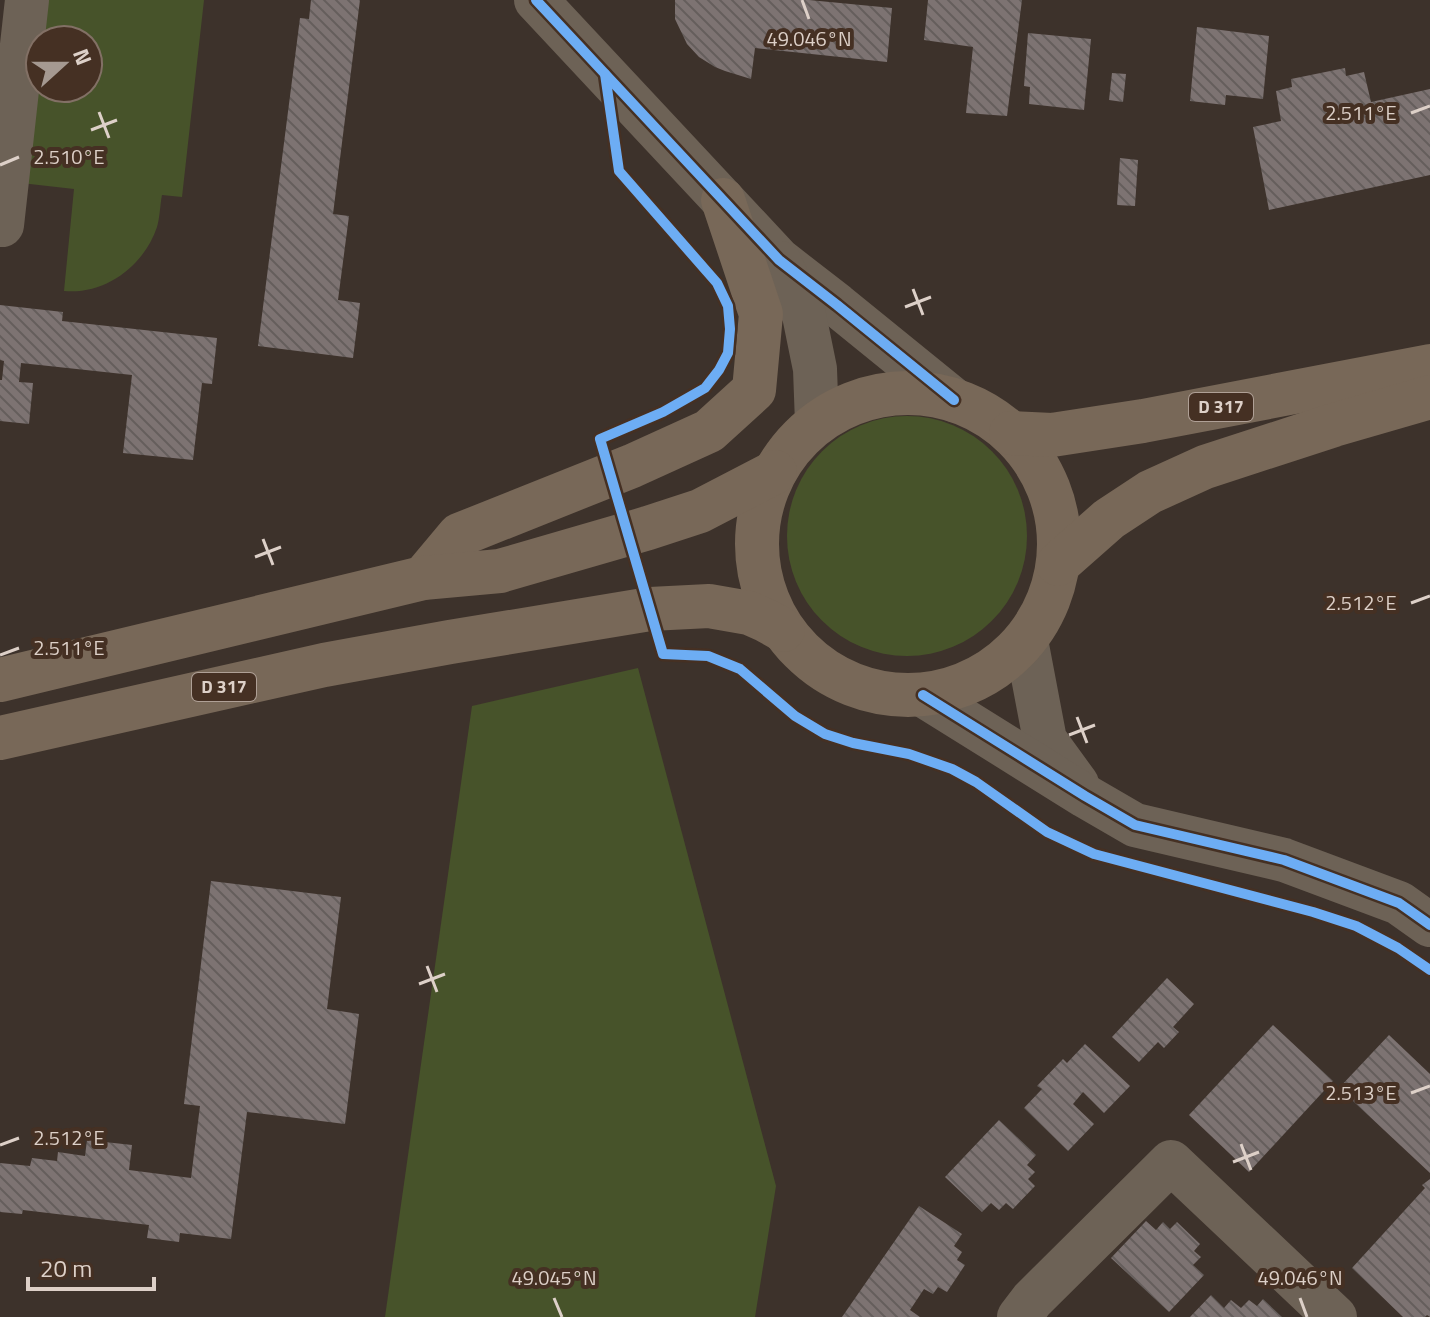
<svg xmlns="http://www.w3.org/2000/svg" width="1430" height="1317" font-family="'Titillium Web',sans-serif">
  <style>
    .green { fill: #47532a; fill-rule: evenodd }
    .building { fill: url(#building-back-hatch) }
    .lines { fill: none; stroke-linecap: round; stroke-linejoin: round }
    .minor { stroke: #6d6256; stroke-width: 44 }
    .major { stroke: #786858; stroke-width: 44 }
    .cycleway-casing { stroke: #453023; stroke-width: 15 }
    .cycleway { stroke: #6dadf4; stroke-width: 10 }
    .ticks { fill: none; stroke: #ddd0c8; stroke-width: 3 }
    .labels { text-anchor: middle; stroke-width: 8; stroke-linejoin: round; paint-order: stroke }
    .shield { fill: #453023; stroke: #afa096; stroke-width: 2 }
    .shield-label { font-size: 18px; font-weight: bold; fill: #ddd0c8 }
    .ticks-label { font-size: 20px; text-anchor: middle; fill: #ddd0c8; stroke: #453023; stroke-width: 8; stroke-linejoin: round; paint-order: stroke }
  </style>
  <defs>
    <pattern id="building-back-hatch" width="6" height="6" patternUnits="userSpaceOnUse" patternTransform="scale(2)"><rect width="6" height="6" fill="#7d7372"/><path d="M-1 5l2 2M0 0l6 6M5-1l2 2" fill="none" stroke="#655e5c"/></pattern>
  </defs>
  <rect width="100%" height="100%" fill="#3d322b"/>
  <g class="green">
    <path d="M 44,0 L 204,0 L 182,197 L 162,195 C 160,205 160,217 157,227 C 144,266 105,295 64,291 L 74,189 L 21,183 ZM 40,40 L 88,40 L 88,88 L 40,88 Z"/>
    <circle cx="907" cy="536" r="120"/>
    <path d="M 638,668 L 776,1186 L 755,1317 L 385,1317 L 472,706 Z"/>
  </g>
  <g class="building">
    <path d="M 311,0 L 360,0 L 333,214 L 349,216 L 338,300 L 360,303 L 353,358 L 258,346 L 300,18 L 309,19 Z"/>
    <path d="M 675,0 L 809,0 L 892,8 L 887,62 L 755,48 L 751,79 L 725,71 L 715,67 L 699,57 L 687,44 L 675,19 Z"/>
    <path d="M 928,0 L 1022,0 L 1007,116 L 966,113 L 973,47 L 924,40 Z"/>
    <path d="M 1197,27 L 1269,36 L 1263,99 L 1226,95 L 1225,105 L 1190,101 Z"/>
    <path d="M 1028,33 L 1091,39 L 1084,110 L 1029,104 L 1030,87 L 1024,86 Z"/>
    <path d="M 1345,68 L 1346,76 L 1364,72 L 1371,102 L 1430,89 L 1430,175 L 1269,210 L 1253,127 L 1281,121 L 1276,91 L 1292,87 L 1291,79 Z"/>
    <path d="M 1112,73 L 1126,74 L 1123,102 L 1109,100 Z"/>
    <path d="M 1120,158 L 1138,160 L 1135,206 L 1117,205 Z"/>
    <path d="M 0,305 L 63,312 L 62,321 L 217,338 L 212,384 L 202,383 L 193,460 L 123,453 L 132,375 L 21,363 L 19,382 L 33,383 L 29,424 L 0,421 L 0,380 L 2,380 L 4,361 L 0,360 Z"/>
    <path d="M 211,881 L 341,897 L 327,1009 L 359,1014 L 345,1124 L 247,1112 L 231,1239 L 180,1233 L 179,1242 L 147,1238 L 149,1225 L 23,1210 L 22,1214 L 0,1212 L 0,1163 L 30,1166 L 32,1158 L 57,1161 L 58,1152 L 85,1156 L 87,1140 L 132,1145 L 129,1170 L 191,1178 L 200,1106 L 184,1104 Z"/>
    <path d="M 1167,978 L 1194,1004 L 1173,1027 L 1179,1032 L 1164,1048 L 1158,1042 L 1139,1062 L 1112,1037 Z"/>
    <path d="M 1273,1025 L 1333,1081 L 1249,1172 L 1189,1115 Z"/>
    <path d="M 1389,1035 L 1430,1074 L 1430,1173 L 1339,1088 Z"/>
    <path d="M 1085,1044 L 1130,1086 L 1104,1113 L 1083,1092 L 1073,1104 L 1094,1124 L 1068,1151 L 1024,1108 L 1042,1089 L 1037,1086 L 1063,1059 L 1067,1063 Z"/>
    <path d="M 999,1120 L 1036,1155 L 1027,1165 L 1035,1172 L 1028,1179 L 1035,1186 L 1013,1209 L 1006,1203 L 999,1210 L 991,1203 L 982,1212 L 945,1177 Z"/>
    <path d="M 1430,1179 L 1430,1317 L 1427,1315 L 1425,1317 L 1403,1317 L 1352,1268 L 1425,1188 L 1422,1185 Z"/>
    <path d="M 919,1206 L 962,1234 L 954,1246 L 962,1252 L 957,1260 L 965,1265 L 947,1292 L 938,1287 L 933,1294 L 924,1289 L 910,1310 L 920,1317 L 842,1317 Z"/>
    <path d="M 1146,1221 L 1156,1230 L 1163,1222 L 1170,1229 L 1177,1222 L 1200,1244 L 1194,1251 L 1201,1257 L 1193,1265 L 1204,1275 L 1169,1312 L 1111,1258 Z"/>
    <path d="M 1211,1295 L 1224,1308 L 1231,1300 L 1241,1308 L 1249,1300 L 1257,1306 L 1263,1299 L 1282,1317 L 1190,1317 Z"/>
  </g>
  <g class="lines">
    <g class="minor">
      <path d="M 536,0 L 779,260 L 837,305 L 954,400"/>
      <path d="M 2,225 L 27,0"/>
      <path d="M 780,263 L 804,315 L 815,369 L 817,423"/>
      <path d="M 1026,640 L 1045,740 L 1077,784"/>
      <path d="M 923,695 L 1085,796 L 1135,825 L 1284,860 L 1399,903 L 1430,925"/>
      <path d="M 1019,1317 L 1032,1300 L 1171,1162 L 1335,1317"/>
    </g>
    <g class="major">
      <circle cx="908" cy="544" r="151"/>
      <path d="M 1011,433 L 1052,435 L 1143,421 L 1430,366"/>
      <path d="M 1058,564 L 1109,519 L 1150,492 L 1205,467 L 1334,425 L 1430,397"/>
      <path d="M 423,578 L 459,535 L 632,466 L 709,431 L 754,390 L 761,314 L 723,200"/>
      <path d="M 0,680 L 423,578 L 500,571 L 648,528 L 700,511 L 775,472"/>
      <path d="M 0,738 L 324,665 L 450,642 L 650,609 L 709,606 L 749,613 L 767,621 L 783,630"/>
    </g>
    <g class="cycleway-casing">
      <g id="cycleway">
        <path d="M 536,0 L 779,260 L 837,305 L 954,400"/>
        <path d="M 605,74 L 619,171 L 717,283 L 728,306 L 730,329 L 728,353 L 719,370 L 705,388 L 663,412 L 600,439 L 663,654 L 708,656 L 740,669 L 795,716 L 825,734 L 853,743 L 909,754 L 952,769 L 976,782 L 1047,832 L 1094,854 L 1313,912 L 1356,926 L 1398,948 L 1430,970"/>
        <path d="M 923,695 L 1085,796 L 1135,825 L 1284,860 L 1399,903 L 1430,925"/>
      </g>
    </g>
    <use href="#cycleway" class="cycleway"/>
  </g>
  <path class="ticks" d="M 802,0 L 809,19M 99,112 L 109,138M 1411,113 L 1430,106M 91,130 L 117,120M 0,165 L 19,157M 913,289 L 923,315M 905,307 L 931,297M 263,539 L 273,565M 255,557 L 281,547M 1411,603 L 1430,596M 0,655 L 19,648M 1077,717 L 1087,743M 1069,735 L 1095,725M 427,966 L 437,992M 419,984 L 445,974M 1411,1093 L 1430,1086M 1241,1144 L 1251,1170M 0,1145 L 19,1138M 1233,1162 L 1259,1152M 554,1298 L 562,1317M 1300,1298 L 1307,1317"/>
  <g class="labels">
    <g class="shield">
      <rect x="1189" y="393" width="64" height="28" rx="6"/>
      <rect x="192" y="673" width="64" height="28" rx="6"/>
    </g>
    <g class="shield-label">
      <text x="1221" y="413">D 317</text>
      <text x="224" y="693">D 317</text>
    </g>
  </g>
  <g class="ticks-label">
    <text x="809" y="46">49.046°N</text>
    <text x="1361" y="120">2.511°E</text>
    <text x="69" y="164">2.510°E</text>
    <text x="1361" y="610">2.512°E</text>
    <text x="69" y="655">2.511°E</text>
    <text x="1361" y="1100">2.513°E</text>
    <text x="69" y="1145">2.512°E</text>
    <text x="554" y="1285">49.045°N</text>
    <text x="1300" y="1285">49.046°N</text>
  </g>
  <g transform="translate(64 64) rotate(69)"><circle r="38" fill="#453023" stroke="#827065" stroke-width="2"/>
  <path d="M0-6L14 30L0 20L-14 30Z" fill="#a59991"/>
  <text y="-12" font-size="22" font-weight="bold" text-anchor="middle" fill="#ddd0c8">N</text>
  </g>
  <path d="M28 1277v12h126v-12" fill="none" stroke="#ddd0c8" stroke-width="4"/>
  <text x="40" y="1277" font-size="24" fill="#ddd0c8" stroke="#453023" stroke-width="6" paint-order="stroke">20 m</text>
</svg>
